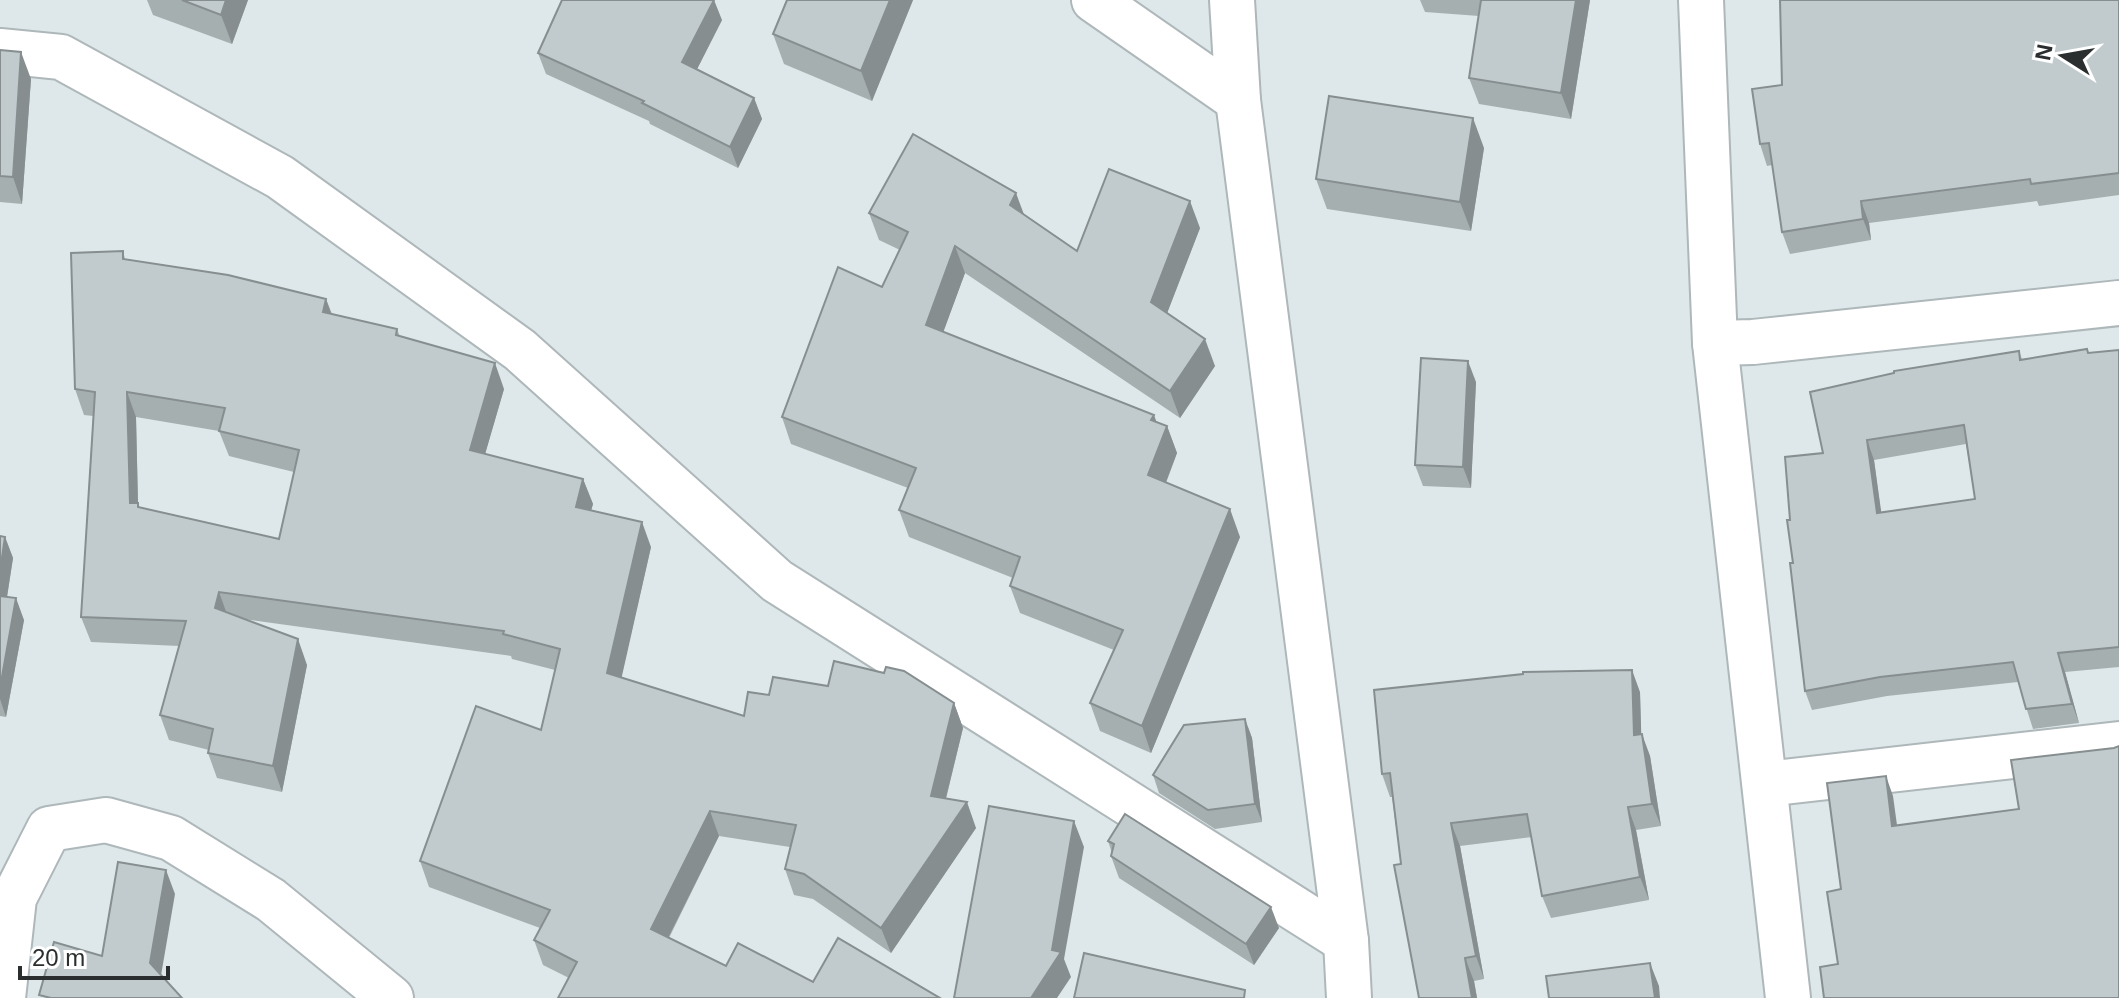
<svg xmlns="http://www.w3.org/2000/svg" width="2119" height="998" font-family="Arial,sans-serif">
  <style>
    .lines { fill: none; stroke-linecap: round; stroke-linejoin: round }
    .street-casing { stroke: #aeb7b9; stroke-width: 48 }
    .street { stroke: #fff; stroke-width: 44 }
    .wall { fill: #a6afb0; fill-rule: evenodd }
    .shaded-wall { fill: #878e90 }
    .building { fill: #c1cbcd; stroke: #878e90; stroke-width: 2; fill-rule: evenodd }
  </style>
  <rect width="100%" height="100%" fill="#dee8ea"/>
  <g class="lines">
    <g class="street-casing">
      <g id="street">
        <path d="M 1094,0 L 1238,100"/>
        <path d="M 1232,0 L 1238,100 L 1346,941 L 1349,998"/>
        <path d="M 1701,0 L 1715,343 L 1788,998"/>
        <path d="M 0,51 L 61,57 L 280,177 L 520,350 L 777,581 L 1346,941"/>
        <path d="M 1715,343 L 1753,342 L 2119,303"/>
        <path d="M 1765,784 L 2119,744"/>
        <path d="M 3,998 L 14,898 L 49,829 L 106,820 L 171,838 L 271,900 L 391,998"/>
      </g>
    </g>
    <use href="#street" class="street"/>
  </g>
  <g class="wall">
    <path d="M 147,0 L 248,0 L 232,44 L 153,15 Z"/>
    <path d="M 913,0 L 872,101 L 784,64 L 773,34 Z"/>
    <path d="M 1420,0 L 1590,0 L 1571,119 L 1479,104 L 1469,78 L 1479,16 L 1425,12 Z"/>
    <path d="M 2119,0 L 2119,195 L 2039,206 L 2037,201 L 1869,223 L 1871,240 L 1790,254 L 1782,232 L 1772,165 L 1767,166 L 1760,144 L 1782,85 Z"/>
    <path d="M 722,20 L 697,69 L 754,98 L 762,119 L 738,168 L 650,124 L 649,121 L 546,74 L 538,53 Z"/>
    <path d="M 0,50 L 31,79 L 22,204 L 0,202 Z"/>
    <path d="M 1484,148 L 1471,231 L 1327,209 L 1316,179 Z"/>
    <path d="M 869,213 L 1025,215 L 1077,251 L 1200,228 L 1167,313 L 1215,366 L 1180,418 L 965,273 L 943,332 L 1167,426 L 1177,453 L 1166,483 L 1240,537 L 1151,753 L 1100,731 L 1090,703 L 1114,650 L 1020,613 L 1010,586 L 1013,578 L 909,537 L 899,510 L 908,488 L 791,444 L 782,417 L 882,287 L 900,250 L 879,240 Z"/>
    <path d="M 123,251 L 125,259 L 326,299 L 332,314 L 397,329 L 400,337 L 504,389 L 485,454 L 583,479 L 593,504 L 591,510 L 651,547 L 621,677 L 744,716 L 769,695 L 828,686 L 954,703 L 963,728 L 946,799 L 976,828 L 891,953 L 813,899 L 794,895 L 785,869 L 790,847 L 719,836 L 669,938 L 726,966 L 813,982 L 940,998 L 569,978 L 543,965 L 534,940 L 540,928 L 429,887 L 420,861 L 541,730 L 555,670 L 512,659 L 511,656 L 244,619 L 307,665 L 282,792 L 217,778 L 208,753 L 209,750 L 169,740 L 160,715 L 179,646 L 91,642 L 81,617 L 93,416 L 84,415 L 75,389 ZM 136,417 L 219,431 L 229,456 L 294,472 L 279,539 L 140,508 L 138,504 Z"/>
    <path d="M 2119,350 L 2119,667 L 2065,672 L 2079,723 L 2033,729 L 2018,682 L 1887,696 L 1812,710 L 1805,691 L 1790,520 L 1823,453 L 2019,351 L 2022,359 ZM 1966,444 L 1975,499 L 1881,513 L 1874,460 Z"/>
    <path d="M 1476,382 L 1471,488 L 1423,486 L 1415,465 Z"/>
    <path d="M 0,536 L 5,537 L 13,558 L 7,597 L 24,620 L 6,717 L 0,716 Z"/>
    <path d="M 1640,692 L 1641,734 L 1650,756 L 1661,826 L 1636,830 L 1649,900 L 1551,918 L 1542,896 L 1532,837 L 1460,846 L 1484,979 L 1474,981 L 1477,998 L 1419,998 L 1392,797 L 1390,797 L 1382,774 Z"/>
    <path d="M 1245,719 L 1252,738 L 1262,822 L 1215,829 L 1159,793 L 1153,775 Z"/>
    <path d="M 1108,841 L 1279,928 L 1254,965 L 1119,878 L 1111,856 L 1112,853 Z"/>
  </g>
  <g class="shaded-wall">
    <path d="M 226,0 L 248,0 L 232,44 L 221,15 Z"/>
    <path d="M 714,0 L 722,20 L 690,83 L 682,62 Z"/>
    <path d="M 890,0 L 913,0 L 872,101 L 861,71 Z"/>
    <path d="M 1576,0 L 1590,0 L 1571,119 L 1561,93 Z"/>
    <path d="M 21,52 L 31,79 L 22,204 L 13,177 Z"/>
    <path d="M 754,98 L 762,119 L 738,168 L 730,147 Z"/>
    <path d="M 1473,118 L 1484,148 L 1471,231 L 1460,202 Z"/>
    <path d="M 1016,193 L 1026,220 L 1010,205 Z"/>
    <path d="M 1190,201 L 1200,228 L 1161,329 L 1151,302 Z"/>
    <path d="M 1861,201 L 1869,223 L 1871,240 L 1863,219 Z"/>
    <path d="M 955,246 L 965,273 L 936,352 L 926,325 Z"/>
    <path d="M 326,299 L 335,324 L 323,312 Z"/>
    <path d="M 1205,339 L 1215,366 L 1180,418 L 1170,391 Z"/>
    <path d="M 1468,361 L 1476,382 L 1471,488 L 1463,467 Z"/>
    <path d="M 495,363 L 504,389 L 479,475 L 470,450 Z"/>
    <path d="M 127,392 L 136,417 L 138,504 L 147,529 L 130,503 Z"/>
    <path d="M 1154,415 L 1162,437 L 1167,426 L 1177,453 L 1158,503 L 1148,475 L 1151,420 Z"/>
    <path d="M 1867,440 L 1874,460 L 1884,532 L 1877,513 Z"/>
    <path d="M 583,479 L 593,504 L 585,532 L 576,507 Z"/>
    <path d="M 1230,509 L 1240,537 L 1151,753 L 1142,726 Z"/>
    <path d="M 642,522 L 651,547 L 617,698 L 607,673 Z"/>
    <path d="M 5,537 L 13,558 L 4,616 L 0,606 L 0,571 Z"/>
    <path d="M 219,592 L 228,617 L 215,608 Z"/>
    <path d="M 16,598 L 24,620 L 6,717 L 0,699 L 0,688 Z"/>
    <path d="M 298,639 L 307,665 L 282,792 L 273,766 Z"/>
    <path d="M 2058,653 L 2065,672 L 2079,723 L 2072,704 Z"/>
    <path d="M 1632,670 L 1640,692 L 1642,758 L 1634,735 Z"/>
    <path d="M 954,703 L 963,728 L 940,822 L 931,796 Z"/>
    <path d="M 1245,719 L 1252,738 L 1262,822 L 1255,804 Z"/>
    <path d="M 1642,734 L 1650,756 L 1661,826 L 1652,804 Z"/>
    <path d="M 1886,776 L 1893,796 L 1900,847 L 1892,826 Z"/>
    <path d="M 967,802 L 976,828 L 891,953 L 881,928 Z"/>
    <path d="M 1628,807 L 1636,830 L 1649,900 L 1640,877 Z"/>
    <path d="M 710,811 L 719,836 L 660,954 L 651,929 Z"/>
    <path d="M 1074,821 L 1084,847 L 1064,959 L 1071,977 L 1057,998 L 1031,998 L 1052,950 Z"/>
    <path d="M 1451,823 L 1460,846 L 1484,979 L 1476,956 Z"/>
    <path d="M 166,870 L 175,894 L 159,987 L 150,963 Z"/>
    <path d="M 1271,907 L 1279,928 L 1254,965 L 1246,944 Z"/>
    <path d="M 1465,958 L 1474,981 L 1477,998 L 1472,998 Z"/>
    <path d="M 1650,963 L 1659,986 L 1660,998 L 1655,998 Z"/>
  </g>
  <g class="building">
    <path d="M 182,0 L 226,0 L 221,15 Z"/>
    <path d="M 562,0 L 714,0 L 682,62 L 754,98 L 730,147 L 642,103 L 644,101 L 538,53 Z"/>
    <path d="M 787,0 L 890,0 L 861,71 L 773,34 Z"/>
    <path d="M 1481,0 L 1576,0 L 1561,93 L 1469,78 Z"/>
    <path d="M 1780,0 L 2119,0 L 2119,173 L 2031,184 L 2030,179 L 1861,201 L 1863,219 L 1782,232 L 1769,143 L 1760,144 L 1752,89 L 1782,85 Z"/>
    <path d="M 0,50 L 21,52 L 13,177 L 0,176 Z"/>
    <path d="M 1329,96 L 1473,118 L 1460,202 L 1316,179 Z"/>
    <path d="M 913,134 L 1016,193 L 1010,205 L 1077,251 L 1109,169 L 1190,201 L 1151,302 L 1205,339 L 1170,391 L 955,246 L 926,325 L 1154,415 L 1151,420 L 1167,426 L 1148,475 L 1230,509 L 1142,726 L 1090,703 L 1123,630 L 1010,586 L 1020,557 L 899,510 L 916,468 L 782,417 L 838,267 L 882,287 L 908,232 L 869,213 Z"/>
    <path d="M 123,251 L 123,259 L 228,275 L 326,299 L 323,312 L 397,329 L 396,335 L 495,363 L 470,450 L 583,479 L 576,507 L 642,522 L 607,673 L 744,716 L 748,692 L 769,695 L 773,677 L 828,686 L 834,661 L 884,673 L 886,667 L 904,671 L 954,703 L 931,796 L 967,802 L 881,928 L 804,874 L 785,869 L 796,825 L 710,811 L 651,929 L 726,966 L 738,943 L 813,982 L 838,938 L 940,998 L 558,998 L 577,962 L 534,940 L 550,910 L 420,861 L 476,706 L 541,730 L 560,649 L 503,634 L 504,631 L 219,592 L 215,608 L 298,639 L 273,766 L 208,753 L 213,729 L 160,715 L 186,621 L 81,617 L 95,392 L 75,389 L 71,253 ZM 127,392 L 225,408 L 219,431 L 299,450 L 279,539 L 138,507 L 138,503 L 130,503 Z"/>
    <path d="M 2087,349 L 2088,353 L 2119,350 L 2119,647 L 2058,653 L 2072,704 L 2026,709 L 2013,662 L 1880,677 L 1805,691 L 1790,563 L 1793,563 L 1787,520 L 1790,520 L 1785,457 L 1823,453 L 1810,392 L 1894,373 L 1894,371 L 2019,351 L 2020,360 ZM 1964,425 L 1975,499 L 1877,513 L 1867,440 Z"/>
    <path d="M 1421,358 L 1468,361 L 1463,467 L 1415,465 Z"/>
    <path d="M 0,536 L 5,537 L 0,571 Z"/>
    <path d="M 0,596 L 16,598 L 0,688 Z"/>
    <path d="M 1632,670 L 1634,735 L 1642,734 L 1652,804 L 1628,807 L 1640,877 L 1542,896 L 1527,814 L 1451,823 L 1476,956 L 1465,958 L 1472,998 L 1419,998 L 1394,865 L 1401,864 L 1390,773 L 1382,774 L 1374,690 L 1523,674 L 1523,672 Z"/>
    <path d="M 1245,719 L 1255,804 L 1208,810 L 1153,775 L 1184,725 Z"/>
    <path d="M 2119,746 L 2119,998 L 1824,998 L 1820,967 L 1838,964 L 1827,892 L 1841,889 L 1827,783 L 1886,776 L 1892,826 L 2019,809 L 2011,760 L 2114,748 Z"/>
    <path d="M 989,806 L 1074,821 L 1052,950 L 1061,952 L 1031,998 L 954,998 Z"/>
    <path d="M 1125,814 L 1271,907 L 1246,944 L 1111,856 L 1114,844 L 1108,841 Z"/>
    <path d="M 118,862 L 166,870 L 150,963 L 182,998 L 51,998 L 39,995 L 54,942 L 102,956 Z"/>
    <path d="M 1084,953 L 1245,990 L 1244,998 L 1074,998 Z"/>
    <path d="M 1650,963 L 1655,998 L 1549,998 L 1546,976 Z"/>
  </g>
  <g transform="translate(2063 56) rotate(281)" stroke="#ffffff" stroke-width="6" paint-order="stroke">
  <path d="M0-6L14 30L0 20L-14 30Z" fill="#2a2e2f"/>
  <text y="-12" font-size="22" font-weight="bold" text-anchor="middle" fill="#2a2e2f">N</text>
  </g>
  <path d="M20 966v12h148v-12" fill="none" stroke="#2a2e2f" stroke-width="4"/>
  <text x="32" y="966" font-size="24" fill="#2a2e2f" stroke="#ffffff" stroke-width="6" paint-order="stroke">20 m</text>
</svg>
